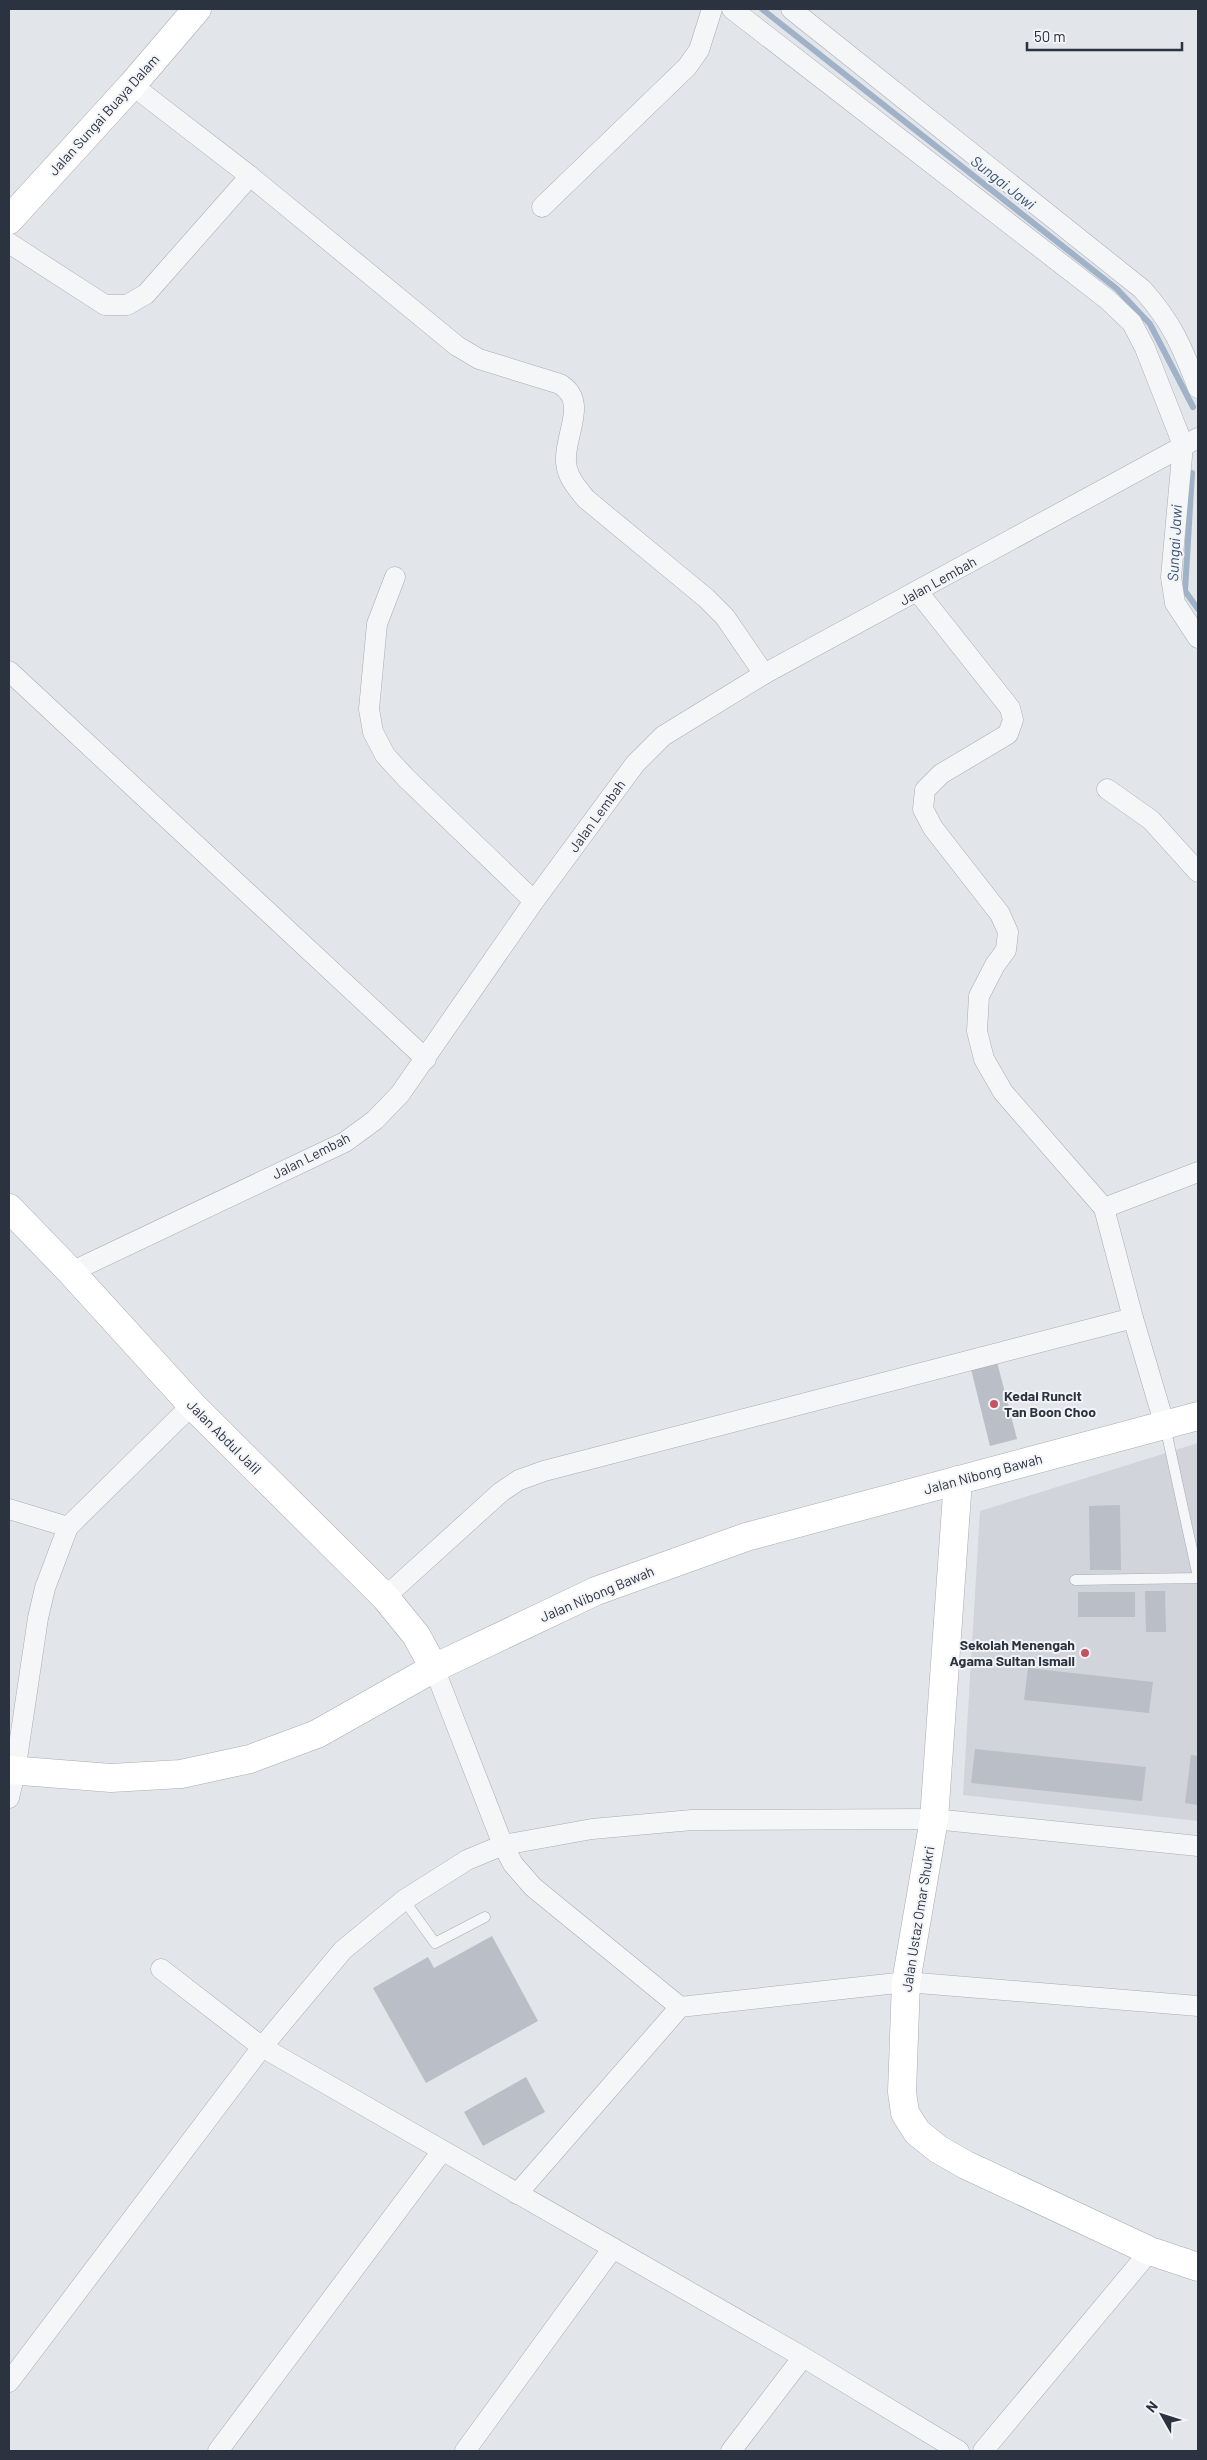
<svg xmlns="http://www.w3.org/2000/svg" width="1207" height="2460" font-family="Barlow,sans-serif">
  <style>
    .built { fill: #d1d4db }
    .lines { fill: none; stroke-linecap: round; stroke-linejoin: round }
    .stream { stroke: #a0b2c7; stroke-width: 6 }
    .building { fill: #babec6 }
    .lane-casing { stroke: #a8acb4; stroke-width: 11 }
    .street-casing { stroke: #a8acb4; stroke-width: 21 }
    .secondary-casing { stroke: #a8acb4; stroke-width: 29 }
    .lane { stroke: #f5f6f8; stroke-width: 10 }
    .street { stroke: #f5f6f8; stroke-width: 20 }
    .secondary { stroke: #fff; stroke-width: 28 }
    .poi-dot { fill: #c45261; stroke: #f2f4f7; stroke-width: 2 }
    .labels { text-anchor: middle; stroke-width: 4; stroke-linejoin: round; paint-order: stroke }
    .street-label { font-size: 14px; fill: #2c3340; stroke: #f2f4f7 }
    .poi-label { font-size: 14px; font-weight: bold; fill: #2c3340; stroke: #f2f4f7; text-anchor: start }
    .water-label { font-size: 15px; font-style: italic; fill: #395171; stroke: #f2f4f7 }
  </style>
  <rect width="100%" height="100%" fill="#e2e5ea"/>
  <path class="built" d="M 1198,1443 L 1198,1821 L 963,1795 L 980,1511 Z"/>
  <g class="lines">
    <g class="stream">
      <path d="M 762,9 L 1117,289 L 1150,324 L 1193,407"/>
      <path d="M 1192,473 L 1185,591 L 1198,609"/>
    </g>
  </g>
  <g class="building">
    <path d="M 997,1362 L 1017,1439 L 990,1446 L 971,1369 Z"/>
    <path d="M 1120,1505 L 1121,1570 L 1090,1570 L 1089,1506 Z"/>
    <path d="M 1145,1591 L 1165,1591 L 1166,1632 L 1146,1632 Z"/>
    <rect x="1078" y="1592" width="57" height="25"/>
    <path d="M 1028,1668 L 1153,1682 L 1149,1713 L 1024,1700 Z"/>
    <path d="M 975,1749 L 1146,1767 L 1142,1801 L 971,1783 Z"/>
    <path d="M 1191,1755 L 1198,1756 L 1198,1805 L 1185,1803 Z"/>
    <path d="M 492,1936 L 538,2021 L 426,2083 L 373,1988 L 428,1957 L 434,1968 Z"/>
    <path d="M 526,2077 L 545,2112 L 483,2146 L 464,2112 Z"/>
  </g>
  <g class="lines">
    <g class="lane-casing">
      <g id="lane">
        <path d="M 1165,1426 L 1198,1577"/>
        <path d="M 1075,1580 L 1198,1578"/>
        <path d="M 404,1900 L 435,1943 L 485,1917"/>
      </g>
    </g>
    <g class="street-casing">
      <g id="street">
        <path d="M 732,9 L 1108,300 L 1132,323 L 1145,348 L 1183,445 L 1171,577 L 1175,603 L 1198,638"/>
        <path d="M 791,9 L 1142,289 C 1172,322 1182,347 1198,388"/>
        <path d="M 132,85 L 250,176 L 457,346 L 479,359 L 560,384 C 589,402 564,434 566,462 C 567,477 577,488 586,499 L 706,598 L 725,617 L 764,674"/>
        <path d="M 542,207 L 687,67 L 699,50 L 712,9"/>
        <path d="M 9,243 L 105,305 L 127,305 L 146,294 L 250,176"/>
        <path d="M 395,577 L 377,624 L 369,709 L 373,732 L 385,755 L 406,778 L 534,901"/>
        <path d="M 918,592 L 1010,708 L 1013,720 L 1008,734 L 941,774 L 925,790 L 923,809 L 933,828 L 1000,914 L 1008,932 L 1006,950 L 995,965 L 979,996 L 977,1031 L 984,1059 L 1003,1092 L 1104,1208 L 1133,1318 L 1165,1426"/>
        <path d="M 9,671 L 426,1059"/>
        <path d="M 1107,789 L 1151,820 L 1198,872"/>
        <path d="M 1104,1208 L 1198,1172"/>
        <path d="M 71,1272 L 345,1142 L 375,1120 L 400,1094 L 534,901 L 635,764 L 663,736 L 764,674 L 1198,438"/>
        <path d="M 9,1509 L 68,1527"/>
        <path d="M 385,1597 L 501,1492 L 519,1480 L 544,1471 L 1133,1318"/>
        <path d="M 434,1668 L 503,1845 L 513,1864 L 533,1887 L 680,2007"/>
        <path d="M 9,1798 L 15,1772 L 38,1618 L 45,1588 L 68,1527 L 192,1405"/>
        <path d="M 161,1969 L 262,2047 L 803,2357 L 959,2451"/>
        <path d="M 517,2194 L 680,2007 L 906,1982 L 1198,2006"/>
        <path d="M 9,2382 L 262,2047 L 343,1950 L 404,1900 L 467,1860 L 503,1845 L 592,1829 L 692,1820 L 934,1819 L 1198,1846"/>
        <path d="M 218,2451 L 442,2151"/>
        <path d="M 465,2451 L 613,2248"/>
        <path d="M 731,2451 L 803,2357"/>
        <path d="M 983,2451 L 1150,2251"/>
      </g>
    </g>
    <g class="secondary-casing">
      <g id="secondary">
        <path d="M 9,220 L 132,85 L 197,9"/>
        <path d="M 9,1208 L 71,1272 L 192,1405 L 385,1597 L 416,1635 L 434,1668"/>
        <path d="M 958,1480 L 934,1819 L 906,1982 L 902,2092 L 905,2113 L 917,2132 L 938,2149 L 966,2165 L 1150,2251 L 1198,2267"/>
        <path d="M 9,1770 L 111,1778 L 181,1774 L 250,1759 L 317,1734 L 434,1668 L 596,1591 L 746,1537 L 1198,1416"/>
      </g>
    </g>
    <use href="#lane" class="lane"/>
    <use href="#street" class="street"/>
    <use href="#secondary" class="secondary"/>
  </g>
  <g class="poi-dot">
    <circle cx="994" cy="1404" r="5"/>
    <circle cx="1085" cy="1653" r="5"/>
  </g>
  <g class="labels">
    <g class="street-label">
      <text transform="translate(104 115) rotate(-48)" y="5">Jalan Sungai Buaya Dalam</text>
      <text transform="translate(938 581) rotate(-29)" y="5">Jalan Lembah</text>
      <text transform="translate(597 816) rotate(-54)" y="5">Jalan Lembah</text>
      <text transform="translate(311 1156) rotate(-27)" y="5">Jalan Lembah</text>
      <text transform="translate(224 1437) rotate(45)" y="5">Jalan Abdul Jalil</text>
      <text transform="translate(983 1474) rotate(-15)" y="5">Jalan Nibong Bawah</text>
      <text transform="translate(597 1594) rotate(-23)" y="5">Jalan Nibong Bawah</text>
      <text transform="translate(918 1919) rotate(-81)" y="5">Jalan Ustaz Omar Shukri</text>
    </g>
    <g class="poi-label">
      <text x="1004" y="1401">Kedai Runcit<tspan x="1004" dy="16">Tan Boon Choo</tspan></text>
      <text x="1075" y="1650" text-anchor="end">Sekolah Menengah<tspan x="1075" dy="16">Agama Sultan Ismail</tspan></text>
    </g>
    <g class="water-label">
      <text transform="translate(1003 183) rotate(38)" y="5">Sungai Jawi</text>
      <text transform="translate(1175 543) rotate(-87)" y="5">Sungai Jawi</text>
    </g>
  </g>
  <rect width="1207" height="2460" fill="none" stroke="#2c3340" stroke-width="20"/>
  <g transform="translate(1162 2415) rotate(309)" stroke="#f2f4f7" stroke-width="4" paint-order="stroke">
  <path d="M0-4L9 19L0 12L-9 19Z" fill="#2c3340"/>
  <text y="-8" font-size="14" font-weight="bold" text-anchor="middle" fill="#2c3340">N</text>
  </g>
  <path d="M1027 42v8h155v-8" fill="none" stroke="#2c3340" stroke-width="2.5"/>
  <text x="1034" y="42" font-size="15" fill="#2c3340" stroke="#f2f4f7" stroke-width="4" paint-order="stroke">50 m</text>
</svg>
